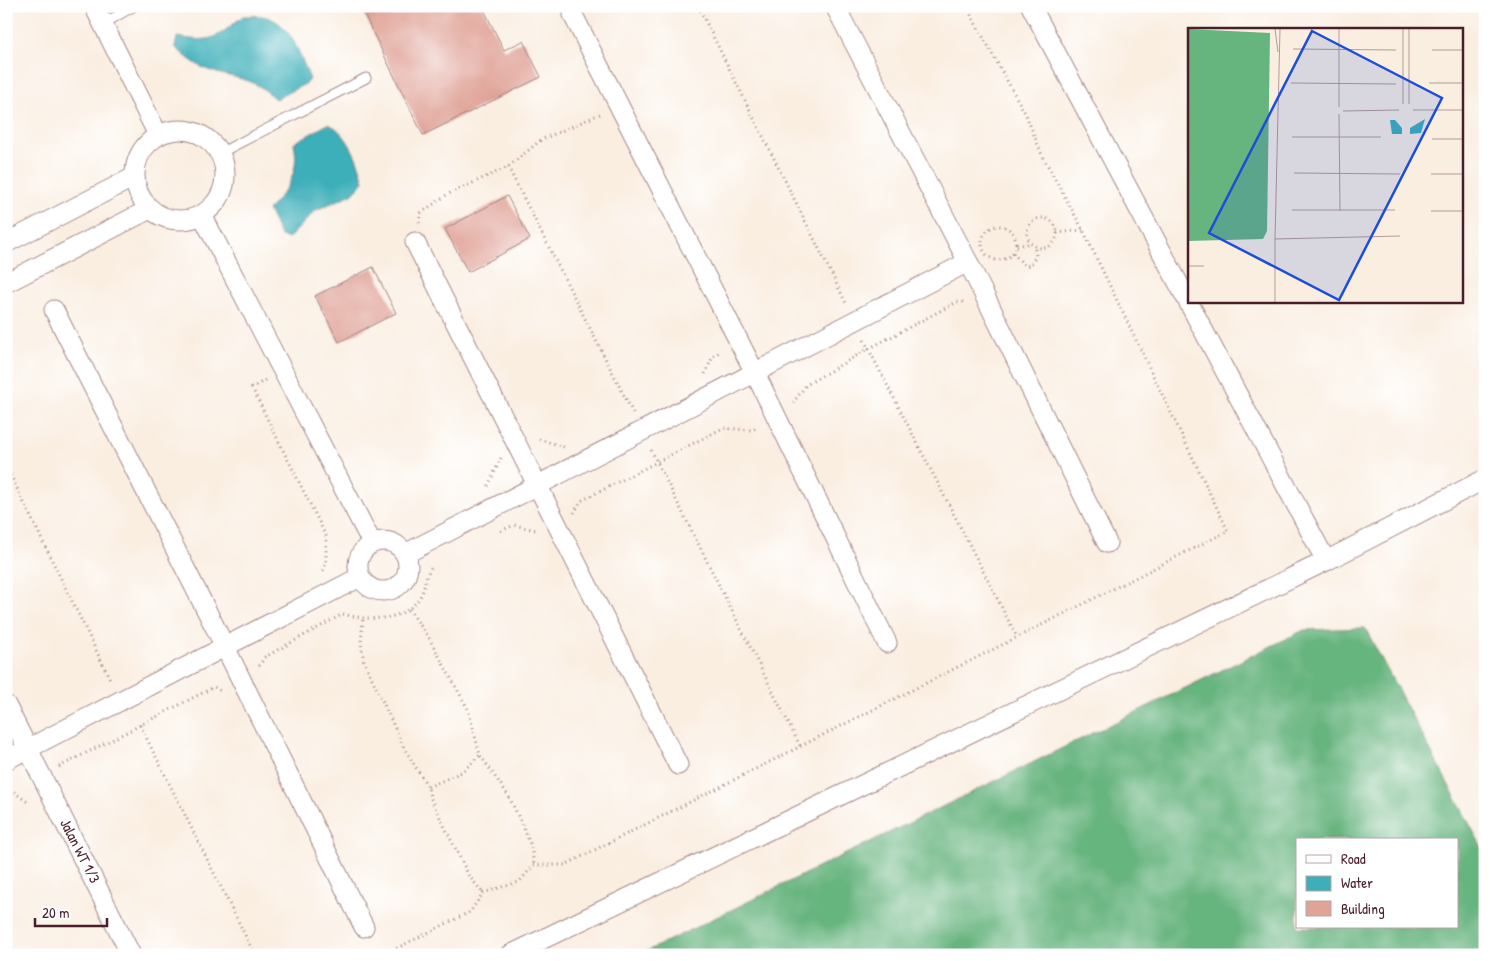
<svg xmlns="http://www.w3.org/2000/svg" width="1491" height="961" font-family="'Patrick Hand',sans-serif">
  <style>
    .forest { fill: #66b47e; stroke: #586a54; fill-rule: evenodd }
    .water { fill: #3eafb9; stroke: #446772 }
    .building { fill: #e0a397 }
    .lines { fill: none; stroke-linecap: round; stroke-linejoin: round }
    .service-casing { stroke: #a28686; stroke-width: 11 }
    .minor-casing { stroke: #a28686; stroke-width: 21 }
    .path { stroke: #a28686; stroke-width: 3; stroke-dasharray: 1 4; stroke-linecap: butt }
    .service { stroke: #fff; stroke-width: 9 }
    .minor { stroke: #fff; stroke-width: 19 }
    .labels { text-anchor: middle; stroke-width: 4; stroke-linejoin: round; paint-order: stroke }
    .street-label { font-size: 15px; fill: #4a1f2b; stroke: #fff }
    .inset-road { fill: none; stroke: #b49b98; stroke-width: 1 }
    .view { fill: #1d4ed8; fill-opacity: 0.15; stroke: #1d4ed8; stroke-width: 2.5 }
    .inset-edge { fill: none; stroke: #4a1f2b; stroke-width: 2.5 }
  </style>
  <rect width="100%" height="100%" fill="#fff"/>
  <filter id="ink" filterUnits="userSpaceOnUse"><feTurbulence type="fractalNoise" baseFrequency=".02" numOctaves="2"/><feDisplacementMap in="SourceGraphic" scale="10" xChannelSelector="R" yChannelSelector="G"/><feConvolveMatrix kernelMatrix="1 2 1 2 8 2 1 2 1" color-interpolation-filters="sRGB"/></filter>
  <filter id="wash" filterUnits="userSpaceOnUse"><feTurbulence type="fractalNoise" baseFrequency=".0096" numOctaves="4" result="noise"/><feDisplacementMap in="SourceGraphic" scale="20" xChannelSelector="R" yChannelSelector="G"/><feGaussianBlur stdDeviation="1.12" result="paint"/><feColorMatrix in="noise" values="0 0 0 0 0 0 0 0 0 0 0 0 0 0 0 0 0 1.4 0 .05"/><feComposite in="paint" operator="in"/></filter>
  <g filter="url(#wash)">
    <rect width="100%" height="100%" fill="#faeee1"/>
    <path class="forest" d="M 1365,628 L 1485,853 L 1485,955 L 639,955 L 1304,630 ZM 1297,840 L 1457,840 L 1457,927 L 1297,927 Z"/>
    <g class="water">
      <path d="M 243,16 C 250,16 260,15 267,17 C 292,25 300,56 310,79 L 305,84 L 275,99 C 250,75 241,81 211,71 C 197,66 186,57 175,47 L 177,37 C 213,43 215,39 243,16 Z"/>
      <path d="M 328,124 C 347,130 360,164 364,182 L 352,194 L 316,210 L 288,239 L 280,235 L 268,210 C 288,189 300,173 294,143 Z"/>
    </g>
    <g id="blocks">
      <g class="building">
        <path d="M 360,6 L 482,6 L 504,50 L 523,41 L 541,77 L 423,135 Z"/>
        <path d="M 507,196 L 530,239 L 468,272 L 445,229 Z"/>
        <path d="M 373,267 L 396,313 L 339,342 L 315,296 Z"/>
      </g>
    </g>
  </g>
  <g filter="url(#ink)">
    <use href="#blocks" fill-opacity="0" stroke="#a28686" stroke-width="1"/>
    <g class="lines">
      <g class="service-casing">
        <g id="service">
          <path d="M 103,24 L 134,6"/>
          <path d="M 220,153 L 366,78"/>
        </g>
      </g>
      <g class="minor-casing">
        <g id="minor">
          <path d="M 94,6 L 158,135"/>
          <path d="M 835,6 L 968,262 L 1107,543"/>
          <path d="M 1031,6 L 1326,561 L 1485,479"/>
          <path d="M 573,15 L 755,373 L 887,643"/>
          <circle cx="180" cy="175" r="45"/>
          <path d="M 202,215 L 372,543"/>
          <path d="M 415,242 L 678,765"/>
          <path d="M 6,243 L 134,177"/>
          <path d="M 6,283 L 150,209"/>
          <path d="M 54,310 L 225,647 L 364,927"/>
          <circle cx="383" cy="566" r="25"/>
          <path d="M 405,554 L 968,262"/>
          <path d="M 6,705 L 131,955"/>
          <path d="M 6,760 L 360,577"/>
          <path d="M 510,955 L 1326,561"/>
        </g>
      </g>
      <g class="path">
        <path d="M 698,6 L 846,303"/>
        <path d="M 508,167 L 633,413"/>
        <circle cx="1042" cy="233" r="15"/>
        <path d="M 419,223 L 421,213 L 448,194 L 508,167 L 541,140 L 600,114"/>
        <circle cx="999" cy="243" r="17"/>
        <path d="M 1057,233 L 1083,230"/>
        <path d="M 1017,246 L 1031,243"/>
        <path d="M 1013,253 L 1025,266 L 1031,265 L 1036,255 L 1034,246"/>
        <path d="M 864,340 L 1017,637"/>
        <path d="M 705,374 L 713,356 L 721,351"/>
        <path d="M 265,380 L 252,388 L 326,536 L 326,562 L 323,571"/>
        <path d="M 793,403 L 806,385 L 868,349 L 957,302 L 964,302"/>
        <path d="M 539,439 L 564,447"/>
        <path d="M 651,450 L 800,746"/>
        <path d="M 6,466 L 111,681"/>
        <path d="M 488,486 L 501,458"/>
        <path d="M 574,513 L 581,501 L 723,428 L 752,430 L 758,427"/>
        <path d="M 501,531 L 514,525 L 536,530"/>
        <path d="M 409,609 L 429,638 L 468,709 L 480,755 L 508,795 L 523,826 L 531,846 L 534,865"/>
        <path d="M 363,620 L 361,643 L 364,661 L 404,748 L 428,787 L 430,797 L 469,876 L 483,893"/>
        <path d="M 259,666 L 265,657 L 343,614 C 368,621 406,623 421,595 C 426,585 424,577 432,566"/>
        <path d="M 140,725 L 255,955"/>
        <path d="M 59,767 L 214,687 L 222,692"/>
        <path d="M 6,786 L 30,804"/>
        <path d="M 428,787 L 462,772 L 480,755"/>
        <path d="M 383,955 L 470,912 L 483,893 L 519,882 L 534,865 L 565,865 L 1228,531 L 1083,230 L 1042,155 L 1026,115 L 966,6"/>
      </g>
      <use href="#service" class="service"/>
      <use href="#minor" class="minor"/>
    </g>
  </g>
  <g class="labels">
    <g class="street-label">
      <text transform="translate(80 851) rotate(63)" y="5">Jalan WT 1/3</text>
    </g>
  </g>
  <g transform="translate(1188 28)">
    <rect width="275" height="275" fill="#faeee1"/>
    <path d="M 0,1 L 82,5 L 79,203 L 75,211 L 0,213 Z" fill="#66b47e"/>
    <path d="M 237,91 L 233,105 L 222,106 L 222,100 ZM 202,92 L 207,92 L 214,100 L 214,106 L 204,106 Z" fill="#3eafb9"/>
    <path class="inset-road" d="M 87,1 L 90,24M 151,1 L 151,79M 215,1 L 215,76M 105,21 L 208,22M 244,22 L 275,22M 103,55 L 208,56M 241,55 L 275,55M 221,76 L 221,1M 225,82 L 275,82M 155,83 L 211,82M 151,86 L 152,183M 104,109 L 193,109M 244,111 L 275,111M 106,145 L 212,146M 243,146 L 275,146M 104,182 L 207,182M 243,183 L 275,183M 87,211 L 92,1M 0,238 L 16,238M 87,274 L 87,211 L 212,208"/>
    <path class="view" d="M 124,3 L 254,70 L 151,272 L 21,205 Z"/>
    <rect width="275" height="275" class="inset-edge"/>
  </g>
  <rect width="1491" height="961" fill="none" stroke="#fff" stroke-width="25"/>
  <rect x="1296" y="838" width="162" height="90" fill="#ffffff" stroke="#b7a5aa"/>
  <rect x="1306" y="855" width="25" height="8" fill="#ffffff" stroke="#b7a5aa"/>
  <text x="1341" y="864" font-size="15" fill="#4a1f2b">Road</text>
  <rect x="1306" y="876" width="25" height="15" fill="#3eafb9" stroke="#b7a5aa"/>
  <text x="1341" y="888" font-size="15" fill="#4a1f2b">Water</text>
  <rect x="1306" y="901" width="25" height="15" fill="#e0a397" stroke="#b7a5aa"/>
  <text x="1341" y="914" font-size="15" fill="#4a1f2b">Building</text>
  <path d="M35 918v8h72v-8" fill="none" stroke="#4a1f2b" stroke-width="2.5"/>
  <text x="42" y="918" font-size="15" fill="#4a1f2b" stroke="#ffffff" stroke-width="4" paint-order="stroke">20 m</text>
</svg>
